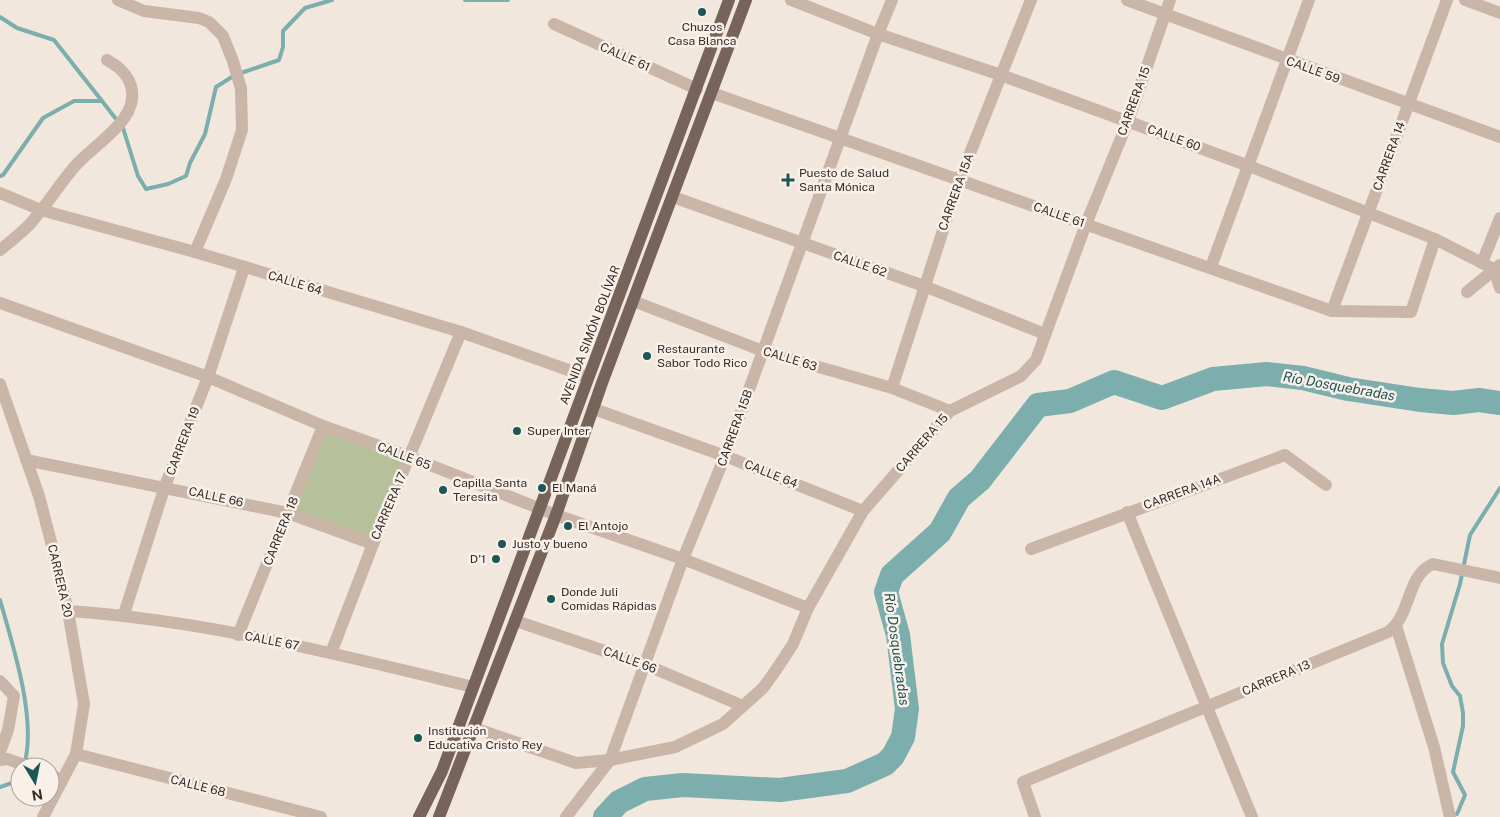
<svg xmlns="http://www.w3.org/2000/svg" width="1500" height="817" font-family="'Public Sans',sans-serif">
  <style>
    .green { fill: #b6c19c }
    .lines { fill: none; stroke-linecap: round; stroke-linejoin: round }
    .stream { stroke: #7caeae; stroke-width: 4 }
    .river { stroke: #7caeae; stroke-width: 24 }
    .minor { stroke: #cab6a8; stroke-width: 12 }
    .primary { stroke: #78635a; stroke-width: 12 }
    .poi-dot { fill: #1e5658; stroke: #f9f1e9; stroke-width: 2 }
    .labels { text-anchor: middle; stroke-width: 5; stroke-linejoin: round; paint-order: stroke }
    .poi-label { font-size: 12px; fill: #372c28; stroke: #f9f1e9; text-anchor: start }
    .street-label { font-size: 12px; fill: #372c28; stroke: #f9f1e9 }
    .water-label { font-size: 14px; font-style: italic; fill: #1e5658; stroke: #f9f1e9 }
  </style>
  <rect width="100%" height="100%" fill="#f2e7dc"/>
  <path class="green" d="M 323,426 L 410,457 L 373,544 L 288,513 Z"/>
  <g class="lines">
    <g class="stream">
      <path d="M 465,0 L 508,0"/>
      <path d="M 0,17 L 17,28 L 54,40 L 102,101"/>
      <path d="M 0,176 L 3,175 L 43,118 L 74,101 L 102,101 L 123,128 L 138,176 L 146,189 L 168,184 L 186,176 L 190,163 L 205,134 L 216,87 L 235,75 L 279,60 L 283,47 L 283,31 L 305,8 L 332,0"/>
      <path d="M 0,600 C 13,646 36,716 25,762"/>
      <path d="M 0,787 L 20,780"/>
      <path d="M 1457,814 L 1465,795 L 1453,772 L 1463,726 L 1463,713 L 1460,696 L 1452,686 L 1443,663 L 1442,644 L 1460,584 L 1470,535 L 1500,488"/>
    </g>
    <path class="river" d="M 605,817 L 619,802 L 645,789 L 683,785 L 780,790 L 847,781 L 885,764 L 893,756 L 903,737 L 907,709 L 898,635 L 886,592 L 892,575 L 940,532 L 959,498 L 980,480 L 1038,405 L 1070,401 L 1114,382 L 1162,398 L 1213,379 L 1267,374 L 1303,378 L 1348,389 L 1420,400 L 1453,403 L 1479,400 L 1500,403"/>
    <g class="minor">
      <path d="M 118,0 L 144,11 L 199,18 L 209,22 L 223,36 L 233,61 L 241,89 L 242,130 L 226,179 L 195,252"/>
      <path d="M 791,0 L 878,34 L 1001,75 L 1249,166 L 1435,239 L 1494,269 L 1500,288"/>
      <path d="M 1127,0 L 1500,137"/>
      <path d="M 1465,0 L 1500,13"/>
      <path d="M 554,24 L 697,89"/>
      <path d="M 712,93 L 1332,311 L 1411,312 L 1435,239"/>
      <path d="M 0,193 L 41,210 L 195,252 L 461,332 L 588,377"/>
      <path d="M 673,197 L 924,286 L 1045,334"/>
      <path d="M 0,250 C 10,242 20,234 29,225 C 46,207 59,184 76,165 C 92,147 130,124 132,99 C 134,81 122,68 107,60"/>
      <path d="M 1482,263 L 1500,218"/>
      <path d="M 1211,267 L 1309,0"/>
      <path d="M 1467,292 L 1500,265"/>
      <path d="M 633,301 L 763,351 L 892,388 L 950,411"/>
      <path d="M 0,303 L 208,377 L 323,426 L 410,457 L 556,515 L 683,559 L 808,608"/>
      <path d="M 1332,311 L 1447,0"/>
      <path d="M 0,384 L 39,496 L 50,538 L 68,611 L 84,704 L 76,754 L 43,817"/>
      <path d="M 892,388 L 959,181 L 1031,0"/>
      <path d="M 594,409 L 725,456 L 863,511"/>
      <path d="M 26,460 L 288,513 L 373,544"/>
      <path d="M 1127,512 L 1252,817"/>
      <path d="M 1031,549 L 1285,455 L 1326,485"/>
      <path d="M 68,611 C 205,620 340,655 473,687"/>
      <path d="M 124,614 L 165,486 L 208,377 L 244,268"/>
      <path d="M 516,621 L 646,665 L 743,706"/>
      <path d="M 1396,626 L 1434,747 L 1450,817"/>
      <path d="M 238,635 L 323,426"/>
      <path d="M 331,653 L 373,544 L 461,332"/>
      <path d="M 0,681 L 14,696 L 8,730 L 0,752"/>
      <path d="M 474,728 L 576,763 L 610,760 L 675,747 L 723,724 L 763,688 L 776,670 L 793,644 L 808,608 L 863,511 L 950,411 L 1021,376 L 1036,360 L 1086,224 L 1128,121 L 1170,0"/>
      <path d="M 76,754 L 321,817"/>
      <path d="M 0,760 L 7,759 L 31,767"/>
      <path d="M 50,774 L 62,781"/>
      <path d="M 566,817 L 610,760 L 683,559 L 725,456 L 878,34 L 892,0"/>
      <path d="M 1035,817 L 1023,782 L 1388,632 C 1412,615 1406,575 1433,564 L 1500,578"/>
    </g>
    <g class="primary">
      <path d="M 419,817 L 442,771 L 729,0"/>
      <path d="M 439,817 L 556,515 L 602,383 L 746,0"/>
    </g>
  </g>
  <g class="poi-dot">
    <circle cx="702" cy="12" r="5"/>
    <path d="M785.5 172.5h5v5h5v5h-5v5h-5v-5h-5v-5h5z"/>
    <circle cx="647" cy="356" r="5"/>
    <circle cx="517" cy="431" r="5"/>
    <circle cx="542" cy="488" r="5"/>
    <circle cx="443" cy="490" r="5"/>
    <circle cx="568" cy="526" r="5"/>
    <circle cx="502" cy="544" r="5"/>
    <circle cx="496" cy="559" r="5"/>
    <circle cx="551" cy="599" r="5"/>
    <circle cx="418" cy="738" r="5"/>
  </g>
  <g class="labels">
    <g class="poi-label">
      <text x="702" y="31" text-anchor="middle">Chuzos<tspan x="702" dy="14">Casa Blanca</tspan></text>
      <text x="799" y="177">Puesto de Salud<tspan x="799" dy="14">Santa Mónica</tspan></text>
      <text x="657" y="353">Restaurante<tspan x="657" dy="14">Sabor Todo Rico</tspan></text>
      <text x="527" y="435">Super Inter</text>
      <text x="453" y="487">Capilla Santa<tspan x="453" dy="14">Teresita</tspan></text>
      <text x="552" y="492">El Maná</text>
      <text x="578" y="530">El Antojo</text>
      <text x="512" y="548">Justo y bueno</text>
      <text x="486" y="563" text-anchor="end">D'1</text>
      <text x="561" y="596">Donde Juli<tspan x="561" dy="14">Comidas Rápidas</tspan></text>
      <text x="428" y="735">Institución<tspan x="428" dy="14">Educativa Cristo Rey</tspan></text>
    </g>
    <g class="street-label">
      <text transform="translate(625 57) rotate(24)" y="4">CALLE 61</text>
      <text transform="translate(1313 70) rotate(20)" y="4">CALLE 59</text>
      <text transform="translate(1134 101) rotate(-70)" y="4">CARRERA 15</text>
      <text transform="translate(1174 138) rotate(20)" y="4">CALLE 60</text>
      <text transform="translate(1389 156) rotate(-70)" y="4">CARRERA 14</text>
      <text transform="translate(956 192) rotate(-70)" y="4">CARRERA 15A</text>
      <text transform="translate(1059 215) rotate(19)" y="4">CALLE 61</text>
      <text transform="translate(860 264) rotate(19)" y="4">CALLE 62</text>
      <text transform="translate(295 283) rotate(17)" y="4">CALLE 64</text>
      <text transform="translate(590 335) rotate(-69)" y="4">AVENIDA SIMÓN BOLÍVAR</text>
      <text transform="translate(790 359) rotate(17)" y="4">CALLE 63</text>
      <text transform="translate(735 428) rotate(-70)" y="4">CARRERA 15B</text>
      <text transform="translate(183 441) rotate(-69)" y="4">CARRERA 19</text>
      <text transform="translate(922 443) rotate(-49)" y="4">CARRERA 15</text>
      <text transform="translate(404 456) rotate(21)" y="4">CALLE 65</text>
      <text transform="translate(771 474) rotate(22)" y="4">CALLE 64</text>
      <text transform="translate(1182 492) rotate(-20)" y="4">CARRERA 14A</text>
      <text transform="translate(216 497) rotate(12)" y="4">CALLE 66</text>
      <text transform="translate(389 506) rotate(-67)" y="4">CARRERA 17</text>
      <text transform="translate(281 531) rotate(-68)" y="4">CARRERA 18</text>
      <text transform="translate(60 581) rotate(77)" y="4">CARRERA 20</text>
      <text transform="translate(272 641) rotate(11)" y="4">CALLE 67</text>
      <text transform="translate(630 660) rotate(20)" y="4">CALLE 66</text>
      <text transform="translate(1276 678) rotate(-23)" y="4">CARRERA 13</text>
      <text transform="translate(198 786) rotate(14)" y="4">CALLE 68</text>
    </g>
    <g class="water-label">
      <text transform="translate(1339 386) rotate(10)" y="5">Río Dosquebradas</text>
      <text transform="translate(897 649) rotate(82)" y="5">Río Dosquebradas</text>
    </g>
  </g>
  <g transform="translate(35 782) rotate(170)"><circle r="24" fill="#f9f1e9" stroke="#aba29c"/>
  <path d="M0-4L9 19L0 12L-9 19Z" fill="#1e5658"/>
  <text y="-8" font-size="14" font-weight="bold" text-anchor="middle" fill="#372c28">N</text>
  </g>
</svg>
